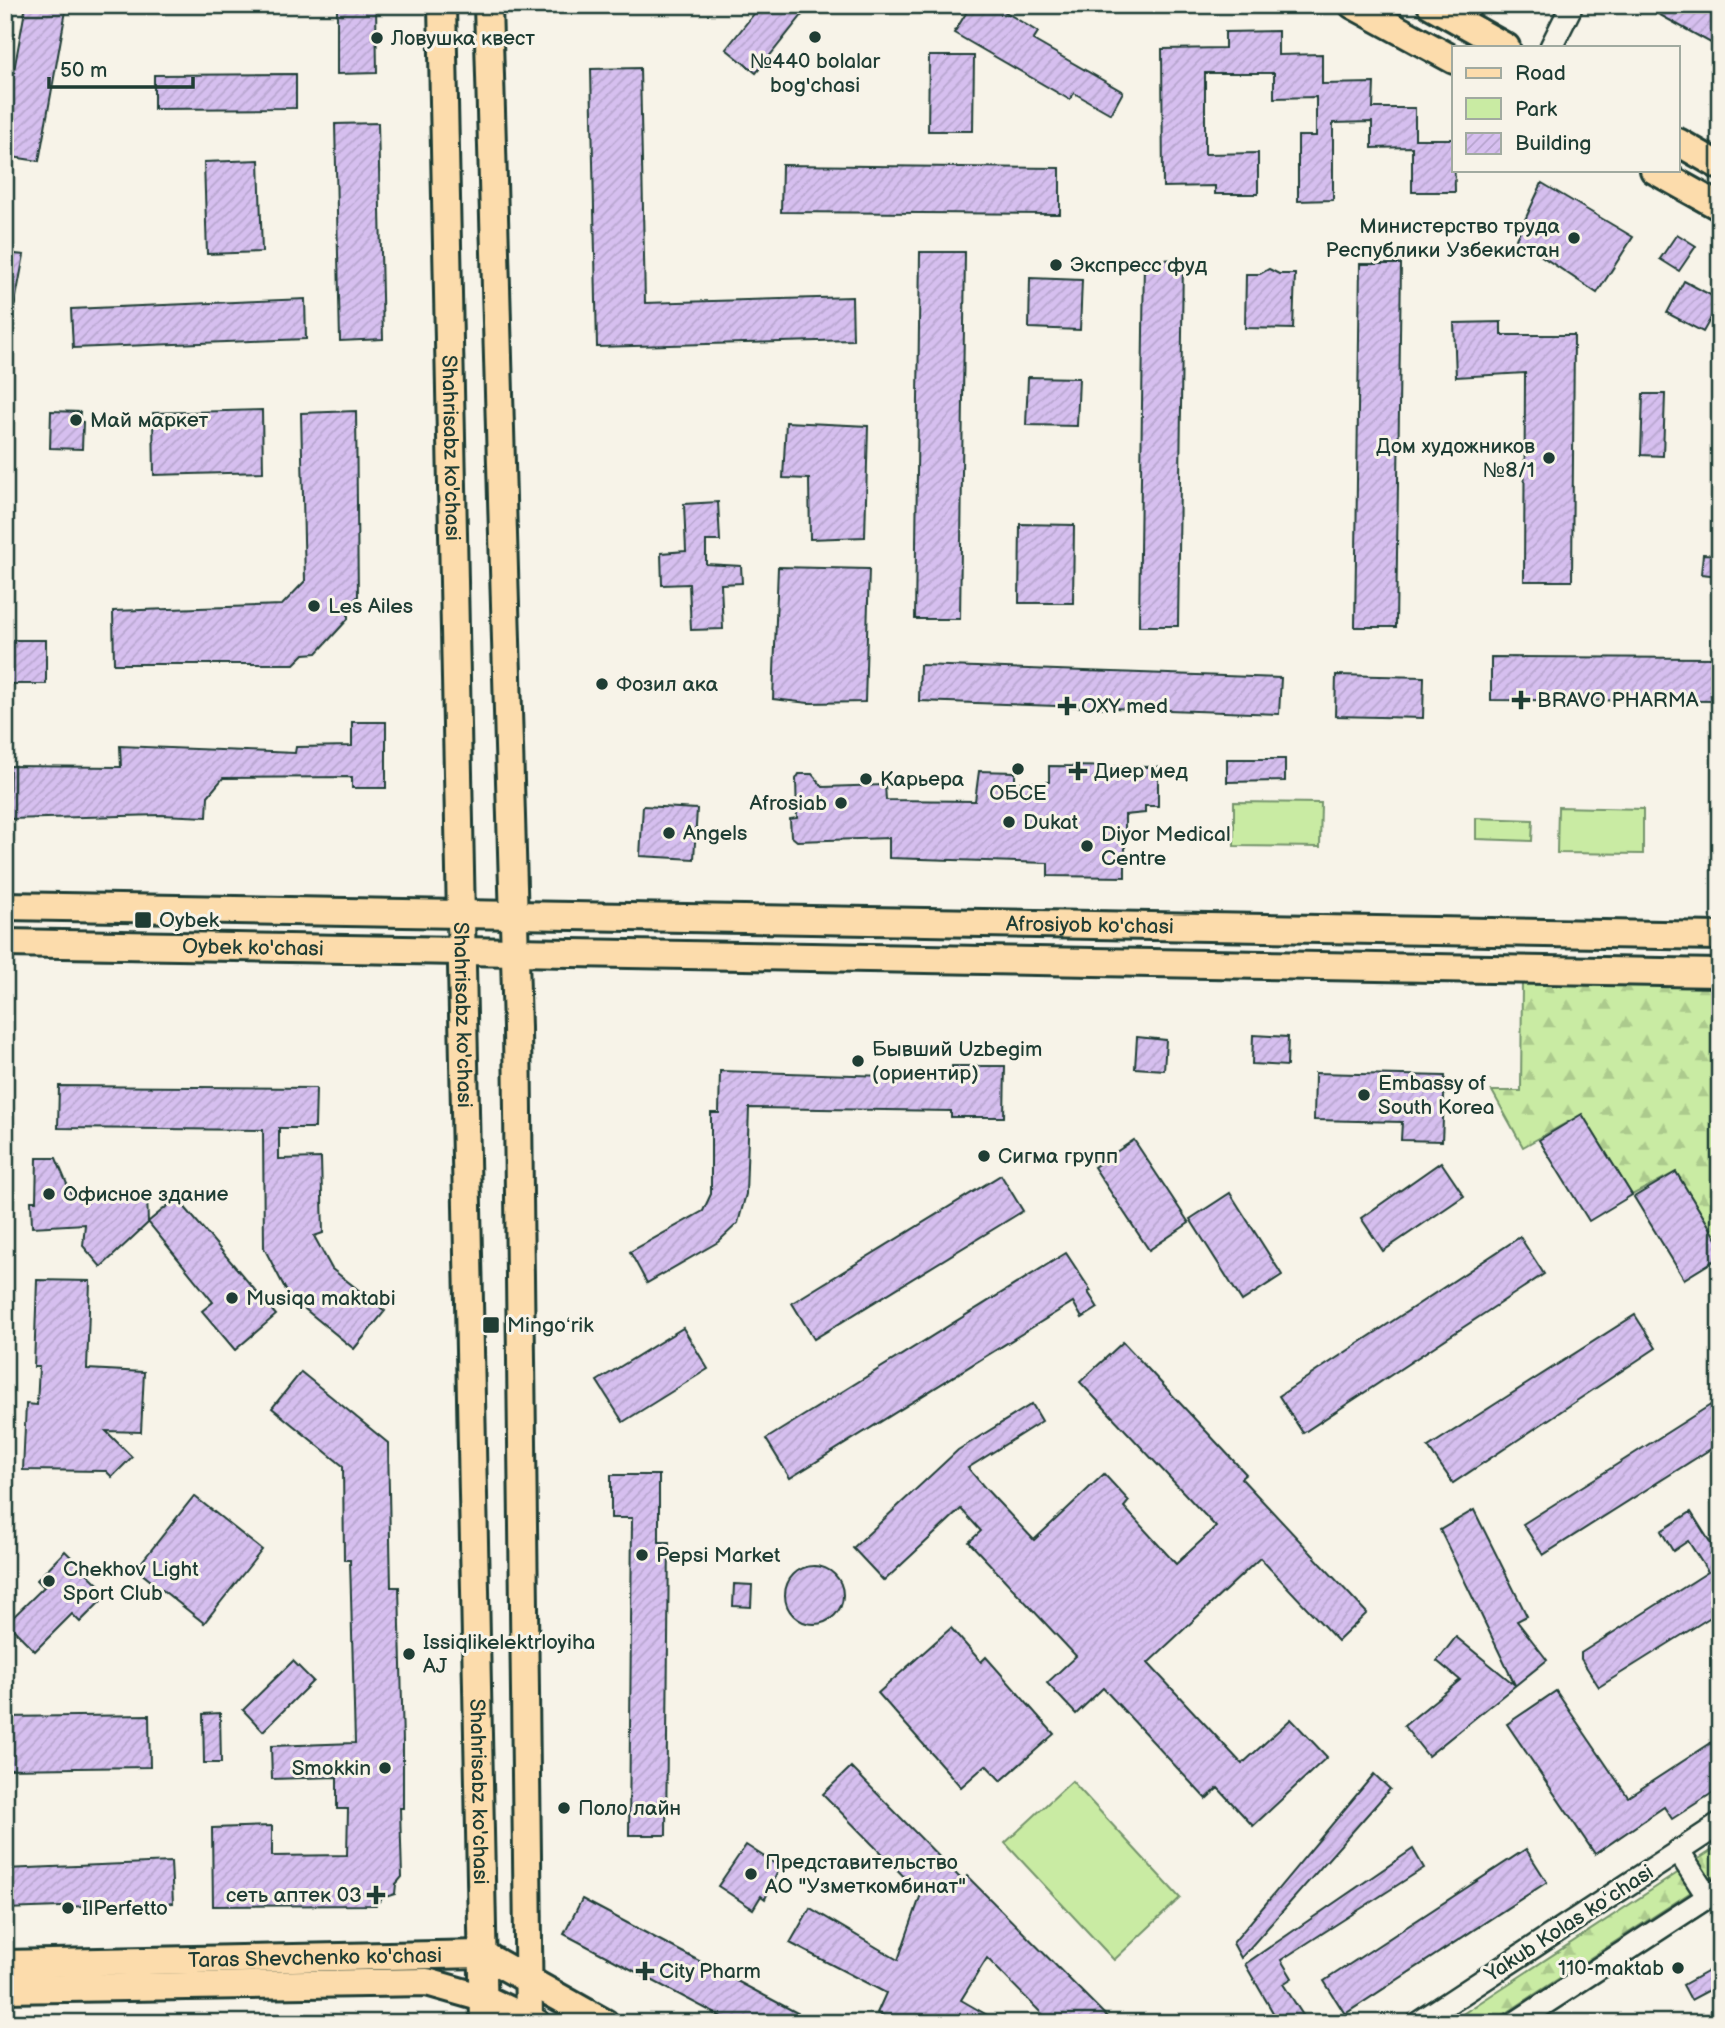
<svg xmlns="http://www.w3.org/2000/svg" width="1725" height="2028" font-family="'Balsamiq Sans',sans-serif">
  <style>
    .green { fill: #c9eba3; stroke: #74946c; stroke-width: 2 }
    .forest { fill: url(#forest-firs); stroke: #74946c; stroke-width: 2 }
    .building { fill: url(#building-hatch); stroke: #1f3d34; stroke-width: 2 }
    .lines { fill: none; stroke-linecap: round; stroke-linejoin: round }
    .minor-casing { stroke: #1f3d34; stroke-width: 26 }
    .major-casing { stroke: #1f3d34; stroke-width: 32 }
    .minor { stroke: #f7f3e8; stroke-width: 21 }
    .major { stroke: #fcdcac; stroke-width: 26 }
    .poi-dot { fill: #1f3d34; stroke: #f7f3e8; stroke-width: 2.5 }
    .labels { text-anchor: middle; stroke-width: 6; stroke-linejoin: round; paint-order: stroke }
    .poi-label { font-size: 21px; fill: #1f3d34; stroke: #f7f3e8; text-anchor: start }
    .street-label { font-size: 21px; fill: #1f3d34; stroke: #f7f3e8 }
  </style>
  <defs>
    <pattern id="forest-firs" width="22" height="20" patternUnits="userSpaceOnUse" patternTransform="scale(1.75)"><rect width="22" height="20" fill="#c9eba3"/><path d="M5 1l3.5 6h-7zM16 11l3.5 6h-7z" fill="#acca8d"/></pattern>
    <pattern id="building-hatch" width="6" height="6" patternUnits="userSpaceOnUse" patternTransform="scale(1.75)"><rect width="6" height="6" fill="#d6bfef"/><path d="M-1 1l2-2M0 6l6-6M5 7l2-2" fill="none" stroke="#b7a5ce"/></pattern>
  </defs>
  <rect width="100%" height="100%" fill="#f7f3e8"/>
  <filter id="ink" filterUnits="userSpaceOnUse"><feTurbulence type="fractalNoise" baseFrequency=".0143" numOctaves="2"/><feDisplacementMap in="SourceGraphic" scale="14" xChannelSelector="R" yChannelSelector="G"/><feConvolveMatrix kernelMatrix="1 2 1 2 8 2 1 2 1" color-interpolation-filters="sRGB"/></filter>
  <g filter="url(#ink)">
    <g class="green">
      <path d="M 1234,802 L 1321,803 L 1320,847 L 1234,846 Z"/>
      <path d="M 1558,807 L 1643,809 L 1643,854 L 1557,853 Z"/>
      <path d="M 1476,818 L 1533,820 L 1532,841 L 1476,839 Z"/>
      <path d="M 1072,1781 L 1180,1898 L 1114,1960 L 1005,1843 Z"/>
    </g>
    <g class="forest">
      <path d="M 1522,981 L 1720,985 L 1720,1244 L 1676,1172 L 1632,1195 L 1582,1114 L 1523,1147 L 1492,1091 L 1521,1091 Z"/>
      <path d="M 1720,1845 L 1720,1873 L 1491,2023 L 1449,2023 Z"/>
    </g>
    <g class="building">
      <path d="M 26,5 L 67,5 L 39,161 L 5,156 L 5,119 Z"/>
      <path d="M 337,5 L 376,5 L 377,73 L 337,74 Z"/>
      <path d="M 761,5 L 810,5 L 756,73 L 726,49 Z"/>
      <path d="M 971,5 L 994,5 L 1038,32 L 1033,40 L 1123,92 L 1111,114 L 1074,93 L 1070,100 L 954,33 Z"/>
      <path d="M 1642,5 L 1720,5 L 1720,48 Z"/>
      <path d="M 1278,31 L 1278,55 L 1322,54 L 1322,84 L 1374,83 L 1373,108 L 1415,108 L 1415,139 L 1454,139 L 1455,192 L 1412,192 L 1412,147 L 1372,148 L 1372,122 L 1333,123 L 1333,200 L 1298,201 L 1298,136 L 1316,136 L 1316,97 L 1274,98 L 1274,73 L 1205,73 L 1205,154 L 1258,153 L 1258,194 L 1215,194 L 1215,186 L 1163,187 L 1162,49 L 1225,48 L 1225,32 Z"/>
      <path d="M 929,56 L 974,56 L 973,131 L 928,131 Z"/>
      <path d="M 640,68 L 645,303 L 852,297 L 853,340 L 597,347 L 591,69 Z"/>
      <path d="M 296,74 L 296,108 L 154,109 L 154,75 Z"/>
      <path d="M 378,123 L 383,339 L 340,341 L 335,124 Z"/>
      <path d="M 259,160 L 262,252 L 207,254 L 204,162 Z"/>
      <path d="M 782,165 L 1060,168 L 1060,214 L 781,212 Z"/>
      <path d="M 1542,183 L 1633,237 L 1597,293 L 1516,239 Z"/>
      <path d="M 1677,234 L 1696,246 L 1679,271 L 1660,259 Z"/>
      <path d="M 920,252 L 965,252 L 960,619 L 915,619 Z"/>
      <path d="M 5,253 L 24,255 L 13,314 L 5,314 Z"/>
      <path d="M 1144,259 L 1183,260 L 1178,626 L 1139,626 Z"/>
      <path d="M 1360,264 L 1401,264 L 1396,627 L 1355,627 Z"/>
      <path d="M 1269,269 L 1279,274 L 1295,274 L 1293,329 L 1245,328 L 1246,274 L 1260,274 Z"/>
      <path d="M 1030,278 L 1082,280 L 1080,330 L 1029,328 Z"/>
      <path d="M 1684,281 L 1720,300 L 1720,320 L 1712,316 L 1703,332 L 1667,313 Z"/>
      <path d="M 305,299 L 306,339 L 73,348 L 71,309 Z"/>
      <path d="M 1501,322 L 1501,335 L 1574,335 L 1572,581 L 1524,581 L 1525,373 L 1456,377 L 1454,323 Z"/>
      <path d="M 1028,377 L 1079,378 L 1077,426 L 1026,425 Z"/>
      <path d="M 1643,394 L 1665,394 L 1663,456 L 1641,455 Z"/>
      <path d="M 262,410 L 263,472 L 154,475 L 153,413 Z"/>
      <path d="M 51,411 L 80,412 L 79,421 L 83,422 L 82,449 L 50,448 Z"/>
      <path d="M 356,411 L 358,596 L 348,607 L 348,619 L 317,653 L 304,654 L 294,664 L 114,664 L 113,611 L 282,605 L 305,581 L 301,413 Z"/>
      <path d="M 786,422 L 868,426 L 865,537 L 810,539 L 809,479 L 783,478 Z"/>
      <path d="M 718,502 L 720,541 L 706,541 L 706,564 L 741,566 L 742,583 L 721,584 L 723,629 L 691,630 L 689,584 L 662,585 L 661,553 L 686,551 L 684,504 Z"/>
      <path d="M 1020,524 L 1074,525 L 1073,603 L 1019,603 Z"/>
      <path d="M 1703,554 L 1720,555 L 1720,576 L 1701,574 Z"/>
      <path d="M 778,567 L 869,569 L 865,702 L 809,703 L 773,699 Z"/>
      <rect x="5" y="640" width="41" height="44"/>
      <path d="M 1491,657 L 1720,658 L 1720,701 L 1491,700 Z"/>
      <path d="M 920,665 L 1281,678 L 1279,714 L 919,701 Z"/>
      <path d="M 1336,675 L 1424,677 L 1423,718 L 1335,716 Z"/>
      <path d="M 352,722 L 386,722 L 386,788 L 352,788 L 352,777 L 223,778 L 208,796 L 207,817 L 161,815 L 9,819 L 10,766 L 121,767 L 120,746 L 295,753 L 296,747 L 352,746 Z"/>
      <path d="M 1227,759 L 1285,759 L 1285,781 L 1227,782 Z"/>
      <path d="M 1049,766 L 1158,767 L 1158,806 L 1145,806 L 1145,813 L 1125,815 L 1125,877 L 1048,876 L 1048,863 L 889,858 L 889,838 L 797,841 L 791,836 L 790,819 L 797,818 L 796,779 L 799,774 L 812,774 L 823,787 L 885,785 L 886,800 L 975,801 L 979,771 L 1015,772 L 1015,782 L 1049,782 Z"/>
      <path d="M 643,806 L 697,809 L 694,859 L 640,856 Z"/>
      <path d="M 1253,1035 L 1288,1037 L 1287,1066 L 1252,1064 Z"/>
      <path d="M 1137,1037 L 1166,1040 L 1164,1070 L 1135,1068 Z"/>
      <path d="M 952,1066 L 1005,1066 L 1004,1117 L 951,1117 L 951,1111 L 749,1108 L 746,1194 L 738,1223 L 718,1242 L 647,1283 L 630,1252 L 703,1211 L 711,1194 L 711,1113 L 719,1113 L 720,1071 L 952,1078 Z"/>
      <path d="M 1315,1073 L 1445,1076 L 1442,1141 L 1401,1140 L 1402,1122 L 1314,1120 Z"/>
      <path d="M 59,1086 L 316,1088 L 315,1128 L 279,1128 L 279,1159 L 321,1158 L 323,1233 L 314,1236 L 332,1269 L 385,1311 L 354,1349 L 289,1296 L 264,1248 L 263,1130 L 58,1128 Z"/>
      <path d="M 1582,1114 L 1632,1195 L 1589,1221 L 1539,1140 Z"/>
      <path d="M 1134,1140 L 1189,1223 L 1149,1250 L 1094,1167 Z"/>
      <path d="M 37,1158 L 56,1158 L 72,1196 L 147,1195 L 148,1223 L 101,1267 L 83,1246 L 85,1224 L 32,1227 L 31,1201 L 36,1201 Z"/>
      <path d="M 1441,1162 L 1464,1196 L 1383,1251 L 1361,1218 Z"/>
      <path d="M 1676,1172 L 1720,1244 L 1720,1257 L 1684,1279 L 1634,1197 Z"/>
      <path d="M 1001,1175 L 1023,1211 L 814,1339 L 792,1303 Z"/>
      <path d="M 1230,1193 L 1282,1275 L 1242,1301 L 1190,1219 Z"/>
      <path d="M 177,1198 L 276,1315 L 235,1350 L 202,1311 L 213,1302 L 148,1222 Z"/>
      <path d="M 1520,1237 L 1544,1274 L 1303,1433 L 1279,1396 Z"/>
      <path d="M 1066,1253 L 1091,1291 L 1088,1292 L 1098,1308 L 1082,1318 L 1073,1302 L 790,1478 L 766,1439 Z"/>
      <path d="M 37,1280 L 90,1281 L 87,1369 L 144,1372 L 141,1432 L 106,1431 L 132,1457 L 112,1477 L 106,1471 L 23,1470 L 26,1404 L 37,1405 L 39,1367 L 34,1367 Z"/>
      <path d="M 1635,1315 L 1656,1348 L 1453,1483 L 1428,1447 Z"/>
      <path d="M 683,1328 L 708,1369 L 623,1422 L 597,1381 Z"/>
      <path d="M 1123,1342 L 1246,1474 L 1241,1478 L 1367,1613 L 1338,1641 L 1260,1558 L 1148,1663 L 1242,1764 L 1291,1719 L 1327,1757 L 1253,1826 L 1218,1788 L 1206,1799 L 1103,1688 L 1076,1714 L 1047,1683 L 1076,1656 L 969,1542 L 981,1531 L 961,1509 L 884,1581 L 853,1548 L 958,1450 L 1032,1404 L 1042,1421 L 968,1468 L 985,1488 L 1034,1540 L 1104,1474 L 1129,1501 L 1124,1507 L 1176,1564 L 1216,1527 L 1080,1382 Z"/>
      <path d="M 301,1372 L 388,1443 L 391,1587 L 399,1587 L 403,1743 L 403,1808 L 400,1808 L 402,1877 L 396,1884 L 395,1894 L 382,1898 L 376,1905 L 213,1906 L 212,1828 L 272,1826 L 272,1856 L 347,1855 L 348,1809 L 337,1809 L 337,1777 L 272,1779 L 271,1746 L 355,1743 L 350,1560 L 344,1560 L 343,1466 L 272,1408 Z"/>
      <path d="M 1720,1399 L 1720,1443 L 1543,1555 L 1523,1524 Z"/>
      <path d="M 611,1475 L 659,1475 L 659,1542 L 669,1542 L 666,1835 L 629,1835 L 632,1518 L 611,1518 Z"/>
      <path d="M 194,1496 L 262,1550 L 204,1623 L 136,1569 Z"/>
      <path d="M 1474,1510 L 1527,1616 L 1517,1621 L 1547,1660 L 1428,1756 L 1404,1726 L 1460,1680 L 1437,1661 L 1456,1637 L 1515,1685 L 1440,1530 Z"/>
      <path d="M 1691,1512 L 1720,1558 L 1720,1597 L 1711,1603 L 1717,1613 L 1599,1687 L 1581,1659 L 1581,1653 L 1708,1572 L 1688,1541 L 1673,1551 L 1661,1531 Z"/>
      <path d="M 65,1551 L 108,1594 L 80,1622 L 72,1614 L 35,1651 L 7,1623 L 44,1587 L 37,1580 Z"/>
      <circle cx="814" cy="1595" r="29"/>
      <path d="M 734,1584 L 752,1585 L 751,1607 L 733,1606 Z"/>
      <path d="M 951,1628 L 981,1662 L 986,1657 L 1054,1734 L 1001,1781 L 986,1765 L 961,1787 L 878,1693 Z"/>
      <path d="M 293,1661 L 313,1681 L 263,1731 L 243,1710 Z"/>
      <path d="M 1556,1691 L 1628,1797 L 1720,1737 L 1720,1788 L 1672,1819 L 1664,1807 L 1595,1854 L 1507,1724 Z"/>
      <path d="M 220,1713 L 221,1763 L 204,1763 L 203,1714 Z"/>
      <path d="M 149,1715 L 150,1767 L 5,1769 L 5,1717 Z"/>
      <path d="M 851,1767 L 963,1881 L 967,1876 L 1113,2023 L 1051,2023 L 987,1958 L 961,2000 L 1001,2023 L 898,2023 L 877,2013 L 886,1993 L 790,1943 L 810,1908 L 898,1960 L 921,1894 L 823,1794 Z"/>
      <path d="M 1374,1774 L 1390,1789 L 1241,1958 L 1233,1943 Z"/>
      <path d="M 746,1845 L 780,1867 L 765,1899 L 761,1896 L 753,1909 L 718,1886 Z"/>
      <path d="M 1413,1849 L 1424,1868 L 1281,1960 L 1292,1978 L 1283,1984 L 1308,2023 L 1279,2023 L 1245,1964 Z"/>
      <path d="M 1526,1849 L 1547,1882 L 1345,2014 L 1324,1981 Z"/>
      <path d="M 171,1862 L 173,1903 L 5,1909 L 5,1869 Z"/>
      <path d="M 582,1899 L 769,1998 L 816,2023 L 733,2023 L 564,1934 Z"/>
      <path d="M 1708,1971 L 1717,1986 L 1691,2000 L 1683,1985 Z"/>
    </g>
    <g class="lines">
      <g class="minor-casing">
        <g id="minor">
          <path d="M 1551,47 L 1572,5"/>
          <path d="M 1678,1851 L 1708,1897"/>
          <path d="M 1418,2023 L 1720,1824"/>
          <path d="M 1515,2023 L 1720,1889"/>
        </g>
      </g>
      <g class="major-casing">
        <g id="major">
          <path id="s1" d="M 442,5 L 484,2023"/>
          <path d="M 488,5 L 517,1028 L 529,2023"/>
          <path d="M 1353,5 L 1454,60"/>
          <path d="M 1431,5 L 1506,47"/>
          <path d="M 1678,142 L 1720,166"/>
          <path d="M 1654,170 L 1720,207"/>
          <path id="s2" d="M 5,906 L 1720,936"/>
          <path id="s3" d="M 5,943 L 1720,973"/>
          <path id="s4" d="M 5,1964 L 482,1954 L 605,2023"/>
          <path d="M 5,1989 L 427,1982 L 483,1998 L 537,2023"/>
        </g>
      </g>
      <use href="#minor" class="minor"/>
      <use href="#major" class="major"/>
    </g>
  </g>
  <g class="poi-dot">
    <circle cx="815" cy="37" r="7"/>
    <circle cx="377" cy="38" r="7"/>
    <circle cx="1574" cy="238" r="7"/>
    <circle cx="1056" cy="265" r="7"/>
    <circle cx="76" cy="420" r="7"/>
    <circle cx="1549" cy="458" r="7"/>
    <circle cx="314" cy="606" r="7"/>
    <circle cx="602" cy="684" r="7"/>
    <path d="M1517.5 689.5h7v7h7v7h-7v7h-7v-7h-7v-7h7z"/>
    <path d="M1063.5 695.5h7v7h7v7h-7v7h-7v-7h-7v-7h7z"/>
    <circle cx="1018" cy="769" r="7"/>
    <path d="M1074.5 760.5h7v7h7v7h-7v7h-7v-7h-7v-7h7z"/>
    <circle cx="866" cy="779" r="7"/>
    <circle cx="841" cy="803" r="7"/>
    <circle cx="1009" cy="822" r="7"/>
    <circle cx="669" cy="833" r="7"/>
    <circle cx="1087" cy="846" r="7"/>
    <rect x="134" y="911" width="18" height="18" rx="3.5"/>
    <circle cx="858" cy="1061" r="7"/>
    <circle cx="1364" cy="1095" r="7"/>
    <circle cx="984" cy="1156" r="7"/>
    <circle cx="49" cy="1194" r="7"/>
    <circle cx="232" cy="1298" r="7"/>
    <rect x="482" y="1316" width="18" height="18" rx="3.5"/>
    <circle cx="642" cy="1555" r="7"/>
    <circle cx="49" cy="1581" r="7"/>
    <circle cx="409" cy="1654" r="7"/>
    <circle cx="385" cy="1768" r="7"/>
    <circle cx="564" cy="1808" r="7"/>
    <circle cx="751" cy="1874" r="7"/>
    <path d="M372.5 1884.5h7v7h7v7h-7v7h-7v-7h-7v-7h7z"/>
    <circle cx="68" cy="1908" r="7"/>
    <circle cx="1678" cy="1968" r="7"/>
    <path d="M641.5 1960.5h7v7h7v7h-7v7h-7v-7h-7v-7h7z"/>
  </g>
  <g class="labels">
    <g class="poi-label">
      <text x="391" y="45">Ловушка квест</text>
      <text x="815" y="68" text-anchor="middle">№440 bolalar<tspan x="815" dy="24">bog'chasi</tspan></text>
      <text x="1560" y="233" text-anchor="end">Министерство труда<tspan x="1560" dy="24">Республики Узбекистан</tspan></text>
      <text x="1070" y="272">Экспресс фуд</text>
      <text x="90" y="427">Май маркет</text>
      <text x="1535" y="453" text-anchor="end">Дом художников<tspan x="1535" dy="24">№8/1</tspan></text>
      <text x="328" y="613">Les Ailes</text>
      <text x="616" y="691">Фозил ака</text>
      <text x="1537" y="707">BRAVO PHARMA</text>
      <text x="1081" y="713">OXY med</text>
      <text x="1094" y="778">Диер мед</text>
      <text x="880" y="786">Карьера</text>
      <text x="1018" y="800" text-anchor="middle">ОБСЕ</text>
      <text x="827" y="810" text-anchor="end">Afrosiab</text>
      <text x="1023" y="829">Dukat</text>
      <text x="683" y="840">Angels</text>
      <text x="1101" y="841">Diyor Medical<tspan x="1101" dy="24">Centre</tspan></text>
      <text x="159" y="927">Oybek</text>
      <text x="872" y="1056">Бывший Uzbegim<tspan x="872" dy="24">(ориентир)</tspan></text>
      <text x="1378" y="1090">Embassy of<tspan x="1378" dy="24">South Korea</tspan></text>
      <text x="998" y="1163">Сигма групп</text>
      <text x="63" y="1201">Офисное здание</text>
      <text x="246" y="1305">Musiqa maktabi</text>
      <text x="507" y="1332">Mingoʻrik</text>
      <text x="656" y="1562">Pepsi Market</text>
      <text x="63" y="1576">Chekhov Light<tspan x="63" dy="24">Sport Club</tspan></text>
      <text x="423" y="1649">Issiqlikelektrloyiha<tspan x="423" dy="24">AJ</tspan></text>
      <text x="371" y="1775" text-anchor="end">Smokkin</text>
      <text x="578" y="1815">Поло лайн</text>
      <text x="765" y="1869">Представительство<tspan x="765" dy="24">АО "Узметкомбинат"</tspan></text>
      <text x="362" y="1902" text-anchor="end">сеть аптек 03</text>
      <text x="82" y="1915">IlPerfetto</text>
      <text x="1664" y="1975" text-anchor="end">110-maktab</text>
      <text x="659" y="1978">City Pharm</text>
    </g>
    <g class="street-label">
      <text dy="7" stroke="none"><textPath href="#s1" startOffset="443">Shahrisabz ko'chasi</textPath></text>
      <text dy="7" stroke="none"><textPath href="#s2" startOffset="1085">Afrosiyob ko'chasi</textPath></text>
      <text dy="7" stroke="none"><textPath href="#s3" startOffset="248">Oybek ko'chasi</textPath></text>
      <text dy="7" stroke="none"><textPath href="#s1" startOffset="1010">Shahrisabz ko'chasi</textPath></text>
      <text dy="7" stroke="none"><textPath href="#s1" startOffset="1787">Shahrisabz ko'chasi</textPath></text>
      <text transform="translate(1569 1923) rotate(-33)" y="7">Yakub Kolas koʻchasi</text>
      <text dy="7" stroke="none"><textPath href="#s4" startOffset="310">Taras Shevchenko ko'chasi</textPath></text>
    </g>
  </g>
  <rect width="1725" height="2028" fill="none" stroke="#f7f3e8" stroke-width="28"/>
  <rect x="14" y="14" width="1697" height="2000" fill="none" stroke="#1f3d34" stroke-width="2.5" filter="url(#ink)"/>
  <rect x="1452" y="46" width="228" height="126" fill="#f7f3e8" stroke="#a1aaa0" stroke-width="2"/>
  <rect x="1466" y="68" width="35" height="10" fill="#fcdcac" stroke="#a1aaa0" stroke-width="2"/>
  <text x="1515" y="80" font-size="21" fill="#1f3d34">Road</text>
  <rect x="1466" y="98" width="35" height="21" fill="#c9eba3" stroke="#a1aaa0" stroke-width="2"/>
  <text x="1515" y="116" font-size="21" fill="#1f3d34">Park</text>
  <rect x="1466" y="133" width="35" height="21" fill="url(#building-hatch)" stroke="#a1aaa0" stroke-width="2"/>
  <text x="1515" y="150" font-size="21" fill="#1f3d34">Building</text>
  <path d="M49 77v10h144v-10" fill="none" stroke="#1f3d34" stroke-width="3.5"/>
  <text x="60" y="77" font-size="21" fill="#1f3d34" stroke="#f7f3e8" stroke-width="5" paint-order="stroke">50 m</text>
</svg>
